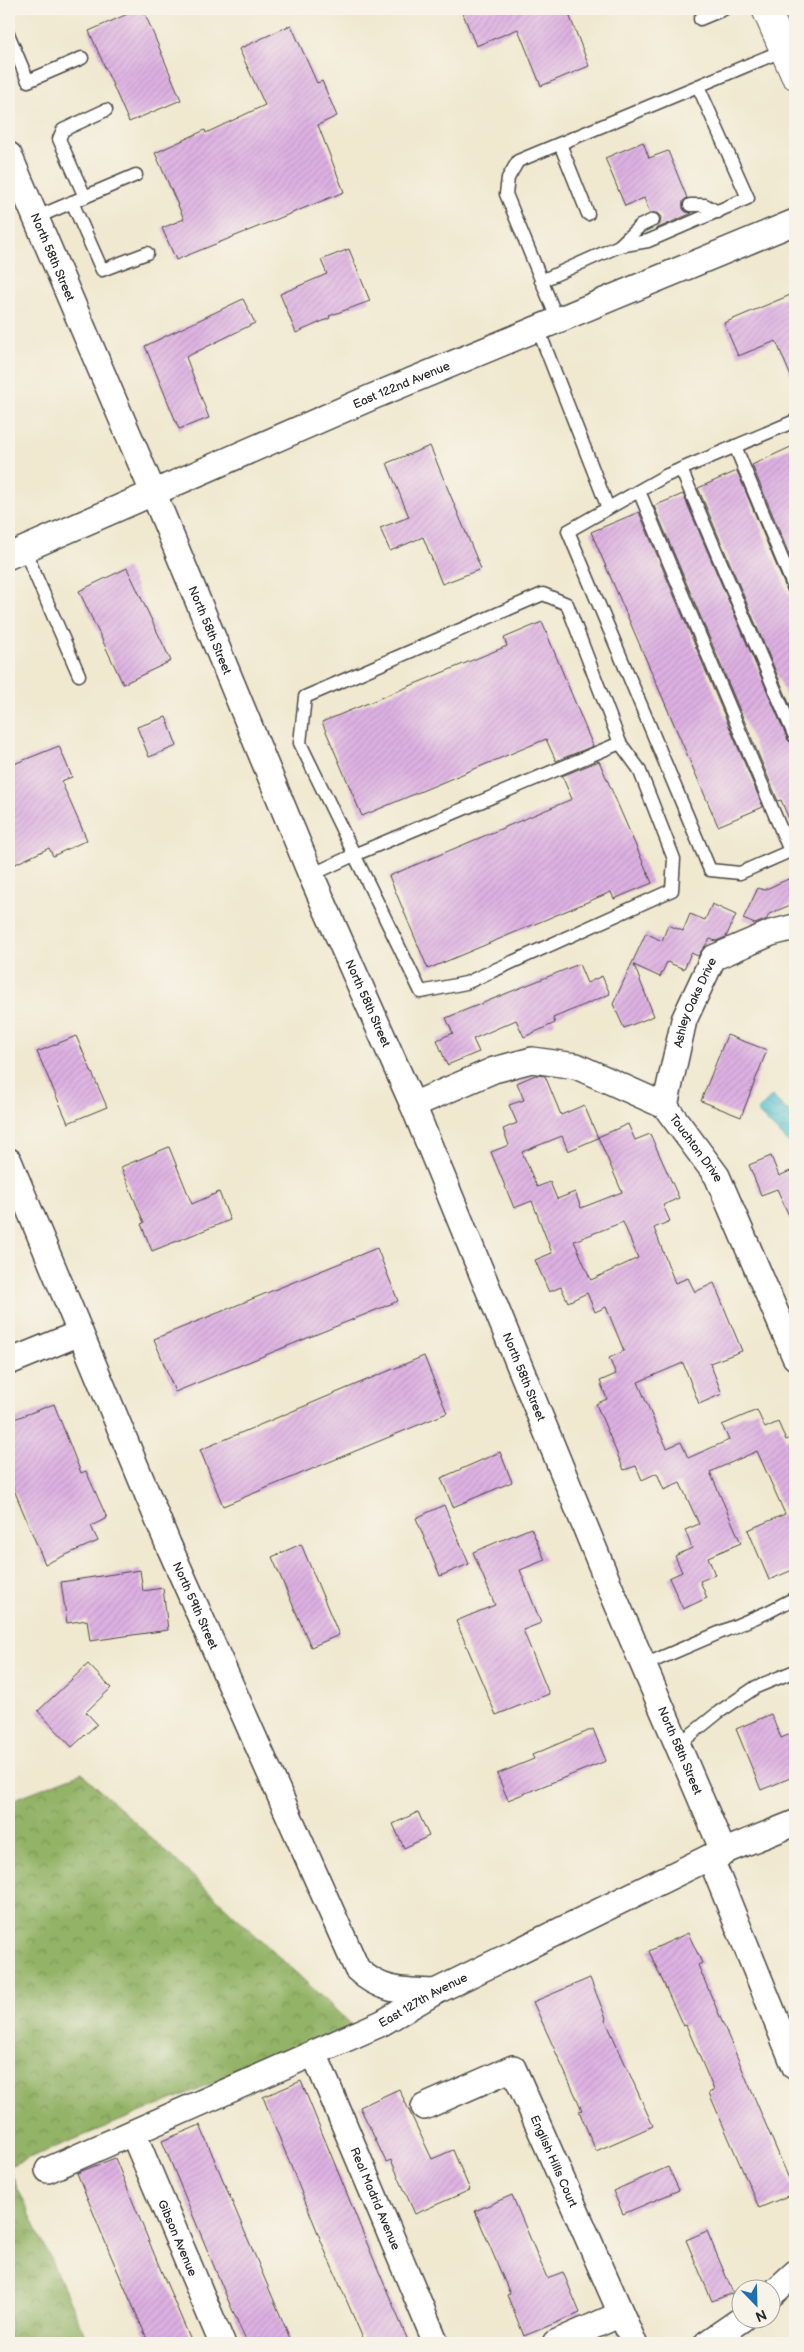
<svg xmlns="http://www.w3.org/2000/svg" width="804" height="2352" font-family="'Balsamiq Sans',sans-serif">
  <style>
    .forest { fill: url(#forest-crowns); stroke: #5f6f48 }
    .water { fill: url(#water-waves); stroke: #40767d }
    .building { fill: url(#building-hatch); fill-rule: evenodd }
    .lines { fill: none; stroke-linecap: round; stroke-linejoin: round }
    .lane-casing { stroke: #494744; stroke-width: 15 }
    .street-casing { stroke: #494744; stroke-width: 28 }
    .secondary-casing { stroke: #494744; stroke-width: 30 }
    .lane { stroke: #fff; stroke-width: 12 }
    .street { stroke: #fff; stroke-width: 25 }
    .secondary { stroke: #fff; stroke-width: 28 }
    .labels { text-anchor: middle; stroke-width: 5; stroke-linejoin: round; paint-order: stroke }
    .street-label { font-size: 12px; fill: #2b2b2b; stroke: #f7f3e8 }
  </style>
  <defs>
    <pattern id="forest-crowns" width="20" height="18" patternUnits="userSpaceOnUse" patternTransform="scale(1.25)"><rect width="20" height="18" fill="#93b366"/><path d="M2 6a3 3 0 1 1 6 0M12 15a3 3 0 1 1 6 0" fill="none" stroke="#789254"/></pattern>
    <pattern id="water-waves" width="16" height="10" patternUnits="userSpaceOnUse" patternTransform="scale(1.25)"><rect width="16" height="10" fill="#55c1cf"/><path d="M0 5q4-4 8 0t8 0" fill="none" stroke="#479da8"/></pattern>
    <pattern id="building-hatch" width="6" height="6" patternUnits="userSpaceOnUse" patternTransform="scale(1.25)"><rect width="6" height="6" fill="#ddb1e2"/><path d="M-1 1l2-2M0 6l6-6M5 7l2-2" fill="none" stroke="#be98c2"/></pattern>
  </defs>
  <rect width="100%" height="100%" fill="#f7f3e8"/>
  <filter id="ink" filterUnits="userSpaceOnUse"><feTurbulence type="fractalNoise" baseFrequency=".02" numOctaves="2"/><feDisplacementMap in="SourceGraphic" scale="10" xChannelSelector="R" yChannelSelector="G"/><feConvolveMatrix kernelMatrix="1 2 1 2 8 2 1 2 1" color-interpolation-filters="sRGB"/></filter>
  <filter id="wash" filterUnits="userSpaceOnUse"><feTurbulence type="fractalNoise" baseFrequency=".0096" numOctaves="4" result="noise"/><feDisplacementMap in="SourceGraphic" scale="20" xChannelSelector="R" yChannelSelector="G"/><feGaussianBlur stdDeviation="1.12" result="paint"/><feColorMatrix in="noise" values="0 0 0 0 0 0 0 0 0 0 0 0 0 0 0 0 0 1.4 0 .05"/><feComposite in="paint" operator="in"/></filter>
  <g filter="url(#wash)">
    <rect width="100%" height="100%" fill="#f0e8cf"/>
    <g class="forest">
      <path d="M 82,1773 L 353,2026 L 9,2166 L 9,1801 Z"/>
      <path d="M 9,2169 L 89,2343 L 9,2343 Z"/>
    </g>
    <path class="water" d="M 772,1096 L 795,1118 L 795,1136 L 789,1143 L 757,1112 Z"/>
    <g id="blocks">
      <g class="building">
        <path d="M 139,9 L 143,9 L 181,100 L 129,122 L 89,31 Z"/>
        <path d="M 461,9 L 567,9 L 589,66 L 541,86 L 518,29 L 476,46 Z"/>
        <path d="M 291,25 L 317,83 L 322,81 L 337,116 L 318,125 L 344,192 L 176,260 L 162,228 L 184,219 L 155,153 L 205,130 L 206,133 L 265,105 L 239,49 Z"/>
        <path d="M 643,142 L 649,158 L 668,151 L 687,198 L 683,201 L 683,209 L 686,212 L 692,213 L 656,229 L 660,224 L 661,217 L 657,213 L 650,213 L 644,198 L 625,206 L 605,158 Z"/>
        <path d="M 349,249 L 370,301 L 329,316 L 330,318 L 296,333 L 280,294 L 327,274 L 321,260 Z"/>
        <path d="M 795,293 L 795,386 L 776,341 L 738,356 L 724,323 Z"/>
        <path d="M 243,299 L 255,323 L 186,357 L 209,418 L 179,429 L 145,346 Z"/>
        <path d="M 795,445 L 795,569 L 752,465 Z"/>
        <path d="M 430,446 L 481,569 L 442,584 L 423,537 L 390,551 L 380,528 L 409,517 L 387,463 Z"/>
        <path d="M 737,471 L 788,593 L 795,598 L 795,717 L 698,488 Z"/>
        <path d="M 683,494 L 788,740 L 795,745 L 795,834 L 781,800 L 778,801 L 654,506 Z"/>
        <path d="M 639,512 L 763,807 L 718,826 L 591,532 Z"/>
        <path d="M 127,568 L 171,661 L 123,684 L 79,591 Z"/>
        <path d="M 542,622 L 593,746 L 556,761 L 546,739 L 362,816 L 322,722 L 507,646 L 504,638 Z"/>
        <path d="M 166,717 L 177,746 L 149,757 L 137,727 Z"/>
        <path d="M 59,746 L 72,777 L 61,781 L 87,840 L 53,856 L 49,848 L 9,867 L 9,766 Z"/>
        <path d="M 599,761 L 652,883 L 614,899 L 611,892 L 428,969 L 389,876 L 572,799 L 562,776 Z"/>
        <path d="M 795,876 L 795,903 L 769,914 L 767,919 L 755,924 L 743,919 L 758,888 L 764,890 Z"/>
        <path d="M 712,904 L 736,915 L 726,937 L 716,941 L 710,939 L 698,956 L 691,953 L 684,969 L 667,962 L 660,977 L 634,965 L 654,1016 L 624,1028 L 613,1004 L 646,933 L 662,941 L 668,925 L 683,931 L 690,914 L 705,920 Z"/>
        <path d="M 579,964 L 587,983 L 602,976 L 610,994 L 553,1018 L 555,1023 L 524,1037 L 516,1020 L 473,1039 L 479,1052 L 447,1065 L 437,1040 L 453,1033 L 446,1018 Z"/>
        <path d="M 727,1035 L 767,1050 L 741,1117 L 701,1101 Z"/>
        <path d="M 76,1036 L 107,1107 L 68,1123 L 37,1052 Z"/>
        <path d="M 535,1075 L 545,1076 L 561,1115 L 584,1105 L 598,1138 L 568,1151 L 562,1136 L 522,1152 L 537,1187 L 550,1182 L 557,1199 L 575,1192 L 581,1208 L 622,1192 L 598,1137 L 628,1124 L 635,1140 L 650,1134 L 679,1198 L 663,1205 L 670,1221 L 654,1228 L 675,1283 L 688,1278 L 695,1292 L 714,1283 L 742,1351 L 710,1363 L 722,1394 L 699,1404 L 683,1363 L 638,1382 L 659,1433 L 660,1433 L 667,1448 L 681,1442 L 688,1458 L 729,1440 L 722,1425 L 757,1410 L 765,1428 L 778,1422 L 786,1440 L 795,1436 L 795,1569 L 769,1580 L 748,1530 L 785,1514 L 757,1451 L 710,1472 L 741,1543 L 708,1557 L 715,1575 L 700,1581 L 707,1598 L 683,1609 L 669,1578 L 682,1572 L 675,1556 L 692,1548 L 685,1530 L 699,1524 L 680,1483 L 664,1490 L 657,1473 L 642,1480 L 636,1466 L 624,1470 L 596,1404 L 607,1399 L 600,1381 L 616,1374 L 609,1358 L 624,1351 L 606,1307 L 595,1312 L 587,1293 L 568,1302 L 561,1287 L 549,1292 L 535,1260 L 552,1253 L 532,1201 L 514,1208 L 491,1152 L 509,1145 L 503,1129 L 517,1123 L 509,1105 L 524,1100 L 517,1083 ZM 623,1222 L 638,1258 L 591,1280 L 574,1241 Z"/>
        <path d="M 169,1147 L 192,1204 L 219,1192 L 230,1220 L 152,1251 L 141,1224 L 144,1223 L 121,1167 Z"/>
        <path d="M 771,1156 L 779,1176 L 795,1169 L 795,1229 L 777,1189 L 761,1195 L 749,1165 Z"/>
        <path d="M 377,1248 L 398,1301 L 175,1392 L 154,1339 Z"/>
        <path d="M 424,1356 L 447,1413 L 223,1506 L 200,1450 Z"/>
        <path d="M 54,1404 L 81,1473 L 86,1471 L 107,1518 L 91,1526 L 98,1541 L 45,1564 L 9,1478 L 9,1421 Z"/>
        <path d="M 500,1452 L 512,1482 L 453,1507 L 441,1478 Z"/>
        <path d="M 444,1505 L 469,1564 L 440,1576 L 416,1518 Z"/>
        <path d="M 531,1528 L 545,1560 L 520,1570 L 541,1623 L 523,1630 L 549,1694 L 496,1715 L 456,1621 L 495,1605 L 473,1552 Z"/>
        <path d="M 301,1544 L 339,1635 L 311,1647 L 272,1557 Z"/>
        <path d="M 140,1570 L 143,1591 L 163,1588 L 168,1630 L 90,1641 L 87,1620 L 67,1623 L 61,1582 Z"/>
        <path d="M 88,1664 L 111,1688 L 86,1712 L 97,1724 L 72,1747 L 38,1711 Z"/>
        <path d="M 771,1714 L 781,1738 L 795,1732 L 795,1776 L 761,1790 L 736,1729 Z"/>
        <path d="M 593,1729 L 606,1761 L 508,1800 L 497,1774 L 534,1759 L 532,1755 Z"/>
        <path d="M 418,1812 L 429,1836 L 404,1848 L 393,1824 Z"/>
        <path d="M 688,1933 L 702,1963 L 698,1965 L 795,2193 L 759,2208 L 709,2093 L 714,2090 L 686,2025 L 683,2026 L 649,1951 Z"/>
        <path d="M 590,1978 L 606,2018 L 605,2019 L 653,2126 L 596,2151 L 579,2111 L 582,2110 L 533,2002 Z"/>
        <path d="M 301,2081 L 369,2248 L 409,2343 L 365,2343 L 328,2258 L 263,2097 Z"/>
        <path d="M 399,2089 L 432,2159 L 453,2150 L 470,2190 L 415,2214 L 391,2160 L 386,2162 L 360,2107 Z"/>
        <path d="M 200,2125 L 233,2204 L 292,2343 L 247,2343 L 228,2300 L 162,2141 Z"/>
        <path d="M 115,2158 L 157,2261 L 192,2343 L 149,2343 L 111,2256 L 77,2173 Z"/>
        <path d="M 668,2167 L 679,2190 L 623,2214 L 613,2191 Z"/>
        <path d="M 512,2195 L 547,2278 L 563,2272 L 580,2313 L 524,2336 L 507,2295 L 510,2294 L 475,2211 Z"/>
        <path d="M 707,2231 L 733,2293 L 712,2301 L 686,2240 Z"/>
      </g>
    </g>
  </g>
  <g filter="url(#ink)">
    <use href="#blocks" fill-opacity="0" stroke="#494744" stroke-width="1"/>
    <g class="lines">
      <g class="lane-casing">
        <g id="lane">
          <path d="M 700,19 L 724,9"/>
          <path d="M 9,36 L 28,81 L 82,58"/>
          <path d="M 560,144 L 588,214"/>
          <path d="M 85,197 L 59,139 L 63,130 L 106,110"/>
          <path d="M 72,202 L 102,270 L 147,253"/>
          <path d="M 690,205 L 705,205 L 718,212"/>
          <path d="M 35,218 L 136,175"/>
          <path d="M 619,246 L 640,226 L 653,220"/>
          <path d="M 541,281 L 619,246 L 648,241 L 748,198 L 698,86 L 784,50"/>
          <path d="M 558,321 L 506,194 L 508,178 L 518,161 L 698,86"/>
          <path d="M 538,329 L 608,508"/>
          <path d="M 795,421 L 665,476 L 568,531 L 710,870 L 740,873 L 795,849"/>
          <path d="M 735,446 L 795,590"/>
          <path d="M 681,469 L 795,737"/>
          <path d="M 639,491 L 790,851"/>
          <path d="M 24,549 L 79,675"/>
          <path d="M 543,594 L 567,604 L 620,743 L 639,769 L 674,859 L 672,890 L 466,983 L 421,992 L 300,743 L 305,697 Z"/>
          <path d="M 311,875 L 354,855 L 620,743"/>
          <path d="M 644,1665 L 768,1612 L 795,1598"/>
          <path d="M 678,1745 L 719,1712 L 756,1687 L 795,1671"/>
        </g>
      </g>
      <g class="street-casing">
        <g id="street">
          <path id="s1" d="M 9,155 L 153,492 L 311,875 L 413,1105 L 609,1585 L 724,1853"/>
          <path id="s2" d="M 9,556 L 372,397 L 795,222"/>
          <path id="s3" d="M 413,1105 L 494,1070 L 532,1060 L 576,1066 L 665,1106 L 717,1176 L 795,1357"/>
          <path id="s4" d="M 665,1106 L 684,1020 L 713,958 L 771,933 L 795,927"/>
          <path id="s5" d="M 9,1161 L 168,1544 L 357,1969 C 381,1992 403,1991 435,1992"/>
          <path d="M 9,1362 L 80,1333"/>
          <path d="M 710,1857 L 795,2067"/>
          <path id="s6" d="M 314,2053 L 436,2343"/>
          <path id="s7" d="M 424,2107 L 513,2068 L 634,2343"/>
          <path id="s8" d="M 133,2133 L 222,2343"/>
          <path id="s9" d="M 48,2170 L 382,2023 L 435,1992 L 710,1857 L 795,1823"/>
          <path d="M 772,2294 L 795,2273"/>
          <path d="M 555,2343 L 621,2314"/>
          <path d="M 707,2343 L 742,2319"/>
        </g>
      </g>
      <g class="secondary-casing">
        <path id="secondary" d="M 766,9 L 795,75"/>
      </g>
      <use href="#lane" class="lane"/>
      <use href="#street" class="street"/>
      <use href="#secondary" class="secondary"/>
    </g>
  </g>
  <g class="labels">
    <g class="street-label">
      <text dy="4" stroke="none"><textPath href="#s1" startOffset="111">North 58th Street</textPath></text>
      <text dy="4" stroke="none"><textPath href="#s2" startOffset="428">East 122nd Avenue</textPath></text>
      <text dy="4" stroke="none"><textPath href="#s1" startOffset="516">North 58th Street</textPath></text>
      <text dy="4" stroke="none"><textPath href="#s1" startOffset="921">North 58th Street</textPath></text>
      <text dy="4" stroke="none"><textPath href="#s4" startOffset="108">Ashley Oaks Drive</textPath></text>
      <text dy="4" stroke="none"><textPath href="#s3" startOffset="322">Touchton Drive</textPath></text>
      <text dy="4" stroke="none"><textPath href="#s1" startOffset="1326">North 58th Street</textPath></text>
      <text dy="4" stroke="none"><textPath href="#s5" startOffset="482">North 59th Street</textPath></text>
      <text dy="4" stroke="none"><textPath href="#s1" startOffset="1731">North 58th Street</textPath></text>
      <text dy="4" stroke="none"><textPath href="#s9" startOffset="412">East 127th Avenue</textPath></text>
      <text dy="4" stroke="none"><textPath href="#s7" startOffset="199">English Hills Court</textPath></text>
      <text dy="4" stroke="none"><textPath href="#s6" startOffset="158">Real Madrid Avenue</textPath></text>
      <text dy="4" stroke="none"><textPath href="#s8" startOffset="114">Gibson Avenue</textPath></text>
    </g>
  </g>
  <rect width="804" height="2352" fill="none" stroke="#f7f3e8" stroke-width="30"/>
  <g transform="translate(756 2304) rotate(157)"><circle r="24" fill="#f7f3e8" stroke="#a5a39c"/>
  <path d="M0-4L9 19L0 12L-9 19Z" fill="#1f6fb2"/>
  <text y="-8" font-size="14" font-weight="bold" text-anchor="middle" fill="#2b2b2b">N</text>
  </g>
</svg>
